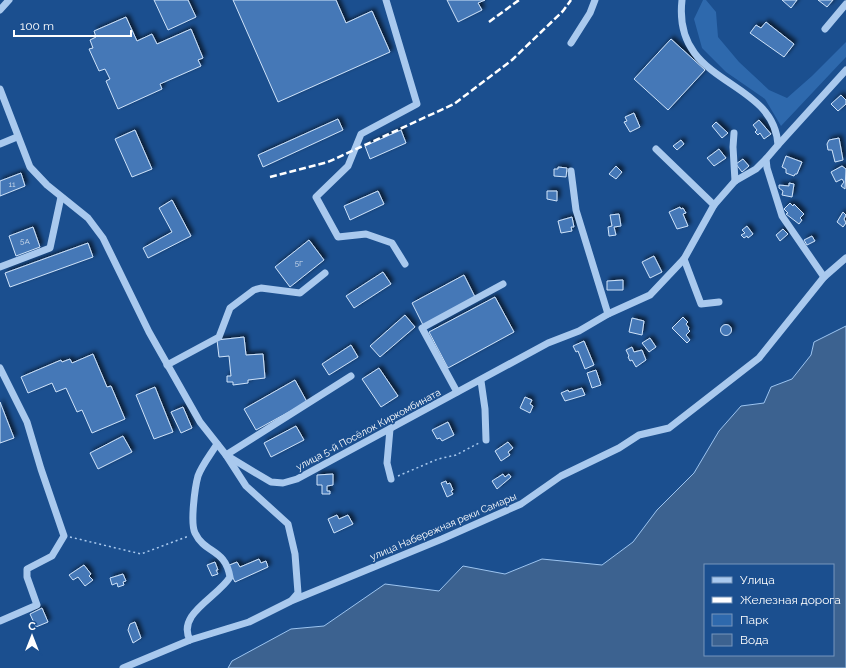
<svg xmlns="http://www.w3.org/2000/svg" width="846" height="668" font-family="Raleway,sans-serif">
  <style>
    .green { fill: #2e69ad }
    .water { fill: #3c6290; stroke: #9cc4f0; fill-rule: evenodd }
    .building { fill: #4478b7; stroke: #cfe3fa; filter: url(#shadow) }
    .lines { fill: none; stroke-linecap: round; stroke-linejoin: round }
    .path { stroke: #a9c9ee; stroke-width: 1.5; stroke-dasharray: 2 3; stroke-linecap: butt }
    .minor { stroke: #a9c9ee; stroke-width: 7 }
    .rail { stroke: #fff; stroke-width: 2.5; stroke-dasharray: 7 3; stroke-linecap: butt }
    .labels { text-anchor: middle; stroke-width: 3.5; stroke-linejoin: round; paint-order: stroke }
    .number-label { font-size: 8px; fill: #d0dded }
    .street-label { font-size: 10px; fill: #fff; stroke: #1b4f8f }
  </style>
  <defs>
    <filter id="shadow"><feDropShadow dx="3" dy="-3" stdDeviation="2" flood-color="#0009"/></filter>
  </defs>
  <rect width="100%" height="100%" fill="#1b4f8f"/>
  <path class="green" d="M 703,0 L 706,0 L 716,12 L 718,37 L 739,62 L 769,90 L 787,98 L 812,76 L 846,42 L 846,57 L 781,126 L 765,99 L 726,72 L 702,48 L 694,19 Z"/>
  <path class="water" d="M 846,326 L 846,668 L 228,668 L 232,661 L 291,629 L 324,626 L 385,584 L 439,591 L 463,566 L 505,574 L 542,559 L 602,565 L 633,542 L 657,510 L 694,473 L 719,431 L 741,406 L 764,403 L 771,387 L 792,379 L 811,355 L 814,342 ZM 705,565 L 833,565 L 833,655 L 705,655 Z"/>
  <g class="building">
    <path d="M 154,0 L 188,0 L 196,17 L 168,30 Z"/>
    <path d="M 233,0 L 336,0 L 346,23 L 372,11 L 390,52 L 278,102 Z"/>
    <path d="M 447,0 L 485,0 L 478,3 L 482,10 L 458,22 Z"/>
    <path d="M 782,0 L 797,0 L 791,8 Z"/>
    <path d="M 818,0 L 833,0 L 827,7 Z"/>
    <path d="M 126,17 L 137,41 L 152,34 L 157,44 L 191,29 L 203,58 L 198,60 L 201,66 L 160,84 L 162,89 L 118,109 L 106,81 L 110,79 L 105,69 L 99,71 L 89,49 L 93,48 L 90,40 L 96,37 L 94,31 Z"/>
    <path d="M 766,22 L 794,44 L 784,57 L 750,33 L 756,25 L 761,28 Z"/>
    <path d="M 671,39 L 705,70 L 668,110 L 634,79 Z"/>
    <path d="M 841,95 L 846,100 L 846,104 L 838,111 L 831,104 Z"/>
    <path d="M 634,113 L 640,127 L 630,132 L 624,122 L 627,121 L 625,117 Z"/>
    <path d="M 338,119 L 343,130 L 263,167 L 258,155 Z"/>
    <path d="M 759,120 L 771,134 L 764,139 L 760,133 L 758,135 L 755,132 L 757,130 L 753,125 Z"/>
    <path d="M 716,122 L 728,133 L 722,138 L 712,126 Z"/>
    <path d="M 135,130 L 152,169 L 132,177 L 115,139 Z"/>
    <path d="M 401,130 L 406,143 L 370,159 L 365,146 Z"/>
    <path d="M 839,138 L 843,160 L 835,162 L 832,150 L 828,150 L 827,144 L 829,140 Z"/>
    <path d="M 681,140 L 684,144 L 677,150 L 673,146 Z"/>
    <path d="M 719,149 L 726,158 L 714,166 L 707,158 Z"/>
    <path d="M 786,156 L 802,162 L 797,174 L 795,174 L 794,176 L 786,173 L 786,169 L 782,167 Z"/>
    <path d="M 743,159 L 749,166 L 742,172 L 736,164 Z"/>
    <path d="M 616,166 L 622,172 L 616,179 L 609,174 Z"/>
    <path d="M 842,166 L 846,169 L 845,189 L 841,186 L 844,182 L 842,179 L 836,182 L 831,172 Z"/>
    <path d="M 558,167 L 567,168 L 566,177 L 554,176 L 554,169 L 558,169 Z"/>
    <path d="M 21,173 L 25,186 L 0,196 L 0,181 Z"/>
    <path d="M 789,183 L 794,184 L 792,197 L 782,195 L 783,191 L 779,188 L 779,185 L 789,186 Z"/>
    <path d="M 378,191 L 384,204 L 350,220 L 344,206 Z"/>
    <path d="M 547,191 L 557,191 L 557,201 L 547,199 Z"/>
    <path d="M 172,200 L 191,236 L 148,258 L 143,248 L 172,232 L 159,208 Z"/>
    <path d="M 790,203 L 793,206 L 794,204 L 804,214 L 800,218 L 802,220 L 799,224 L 786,214 L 788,213 L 784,209 Z"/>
    <path d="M 680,207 L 681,209 L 683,208 L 686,213 L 683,214 L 688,226 L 677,229 L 669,212 Z"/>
    <path d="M 843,212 L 846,215 L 844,219 L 846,223 L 843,227 L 837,222 Z"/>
    <path d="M 619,214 L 621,226 L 614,227 L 616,235 L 609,236 L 608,227 L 612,226 L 610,215 Z"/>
    <path d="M 572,217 L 574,227 L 571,227 L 572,231 L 561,233 L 558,221 Z"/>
    <path d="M 747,226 L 753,234 L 748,238 L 747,236 L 744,238 L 741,235 L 745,233 L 742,230 Z"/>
    <path d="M 33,227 L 40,247 L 16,256 L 9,236 Z"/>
    <path d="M 783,229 L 788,234 L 780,241 L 776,235 Z"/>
    <path d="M 812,236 L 815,241 L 807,245 L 804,240 Z"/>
    <path d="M 309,240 L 324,260 L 290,287 L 275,267 Z"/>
    <path d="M 88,243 L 93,257 L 10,287 L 5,273 Z"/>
    <path d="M 654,256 L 662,272 L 650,278 L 642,262 Z"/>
    <path d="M 383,272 L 391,284 L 354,308 L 346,296 Z"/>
    <path d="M 464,275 L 475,297 L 423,325 L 412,303 Z"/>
    <path d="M 623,280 L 623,290 L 607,290 L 607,281 Z"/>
    <path d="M 495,297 L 514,332 L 448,368 L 429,332 Z"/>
    <path d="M 405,315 L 415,327 L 380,357 L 370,346 Z"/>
    <path d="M 683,317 L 688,322 L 686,324 L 689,328 L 688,329 L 690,331 L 686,335 L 690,340 L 687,343 L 672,328 Z"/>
    <path d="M 632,318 L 644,321 L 642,335 L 629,332 Z"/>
    <circle cx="726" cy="330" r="5.5"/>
    <path d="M 244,337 L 246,355 L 263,354 L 265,378 L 248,380 L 248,383 L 233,385 L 233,382 L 227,382 L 227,376 L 231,376 L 229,356 L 219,357 L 217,340 Z"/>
    <path d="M 650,338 L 656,347 L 649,352 L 642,343 Z"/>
    <path d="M 584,341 L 594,365 L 585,369 L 578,351 L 576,352 L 573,346 Z"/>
    <path d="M 351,345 L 358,357 L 329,375 L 322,364 Z"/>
    <path d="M 632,347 L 634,352 L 642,350 L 646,360 L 636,367 L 632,360 L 630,361 L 628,357 L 629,356 L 626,350 Z"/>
    <path d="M 93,354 L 107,387 L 111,386 L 125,419 L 92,433 L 82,410 L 77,412 L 66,388 L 56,392 L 52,383 L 28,393 L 21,377 L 61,360 L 62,362 L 70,359 L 72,363 Z"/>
    <path d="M 379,368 L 398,396 L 381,407 L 362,379 Z"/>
    <path d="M 596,370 L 601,385 L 592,388 L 587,373 Z"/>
    <path d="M 295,380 L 307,402 L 256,430 L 244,409 Z"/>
    <path d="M 155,387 L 173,432 L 154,439 L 136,395 Z"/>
    <path d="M 582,388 L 585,395 L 565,401 L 561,393 L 568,390 L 569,392 Z"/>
    <path d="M 525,397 L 532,400 L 530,404 L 533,406 L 530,413 L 520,408 Z"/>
    <path d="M 0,402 L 14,438 L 0,443 Z"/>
    <path d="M 183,407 L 192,428 L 181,433 L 171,412 Z"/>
    <path d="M 448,422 L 454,435 L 442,441 L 440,438 L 437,439 L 432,430 Z"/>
    <path d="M 296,426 L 304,440 L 271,457 L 264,443 Z"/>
    <path d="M 123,436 L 132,452 L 98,469 L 90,453 Z"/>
    <path d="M 508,442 L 513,448 L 508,452 L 510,455 L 501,461 L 495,451 Z"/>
    <path d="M 333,474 L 333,485 L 327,486 L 327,491 L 330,491 L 330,494 L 322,494 L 322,485 L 317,485 L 317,475 Z"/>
    <path d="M 503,474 L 505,477 L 509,474 L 511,477 L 497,489 L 492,481 Z"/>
    <path d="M 446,481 L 447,484 L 450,483 L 453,490 L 451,491 L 453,494 L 447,497 L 441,483 Z"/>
    <path d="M 337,515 L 339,519 L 348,515 L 353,524 L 334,533 L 328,519 Z"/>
    <path d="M 259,559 L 261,563 L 266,561 L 268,567 L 235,582 L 227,566 L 237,562 L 240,567 Z"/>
    <path d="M 215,562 L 218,570 L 216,570 L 218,574 L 212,576 L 207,565 Z"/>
    <path d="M 84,565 L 91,574 L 89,576 L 93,580 L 85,586 L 78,577 L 73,580 L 69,575 Z"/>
    <path d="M 123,574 L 126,581 L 123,582 L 124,585 L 118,587 L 117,583 L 112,585 L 110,578 Z"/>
    <path d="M 42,608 L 48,622 L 36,627 L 30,614 Z"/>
    <path d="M 135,622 L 141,638 L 133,643 L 128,630 L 130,624 Z"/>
  </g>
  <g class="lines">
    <g class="path">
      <path d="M 398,476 L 438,459 L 456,455 L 479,443"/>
      <path d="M 70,537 L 141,554 L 189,536"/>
    </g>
    <g class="minor">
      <path d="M 386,0 L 417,104 L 361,134 L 348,166 L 316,197 L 338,237 L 366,234 L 392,243 L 405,264"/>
      <path d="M 682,0 C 672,87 774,77 778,145 L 766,159 L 767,168 L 782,216 L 824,277"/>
      <path d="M 0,10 L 9,0"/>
      <path d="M 825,29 L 846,4"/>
      <path d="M 571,43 L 590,13 L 595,0"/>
      <path d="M 0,89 L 30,167 L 47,185 L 88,218 L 103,238 L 149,332 L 200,422 L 226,455 L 254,472 L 271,482 L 283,483 L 297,479 L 548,343 L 579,331 L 608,314 L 650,295 L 684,259 L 714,205 L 735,181 L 756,169 L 766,159"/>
      <path d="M 734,133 L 733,147 L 735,181"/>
      <path d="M 0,144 L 17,137"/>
      <path d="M 778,145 L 846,70"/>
      <path d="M 656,149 L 714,205"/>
      <path d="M 571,171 L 576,210 L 608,314"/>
      <path d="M 684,259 L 701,304 L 719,302"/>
      <path d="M 0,267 L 50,248 L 61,197"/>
      <path d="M 167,365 L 219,337 L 230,308 L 254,290 L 261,288 L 300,293 L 325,273"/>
      <path d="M 0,368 L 27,422 L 41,469 L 64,536 L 52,556 L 27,569 L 27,577 L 37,605 L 0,621"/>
      <path d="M 481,381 L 485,409 L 486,440"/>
      <path d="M 457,392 L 422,328 L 503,284"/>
      <path d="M 390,429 L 387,463 L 391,479"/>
      <path d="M 292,600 L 298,593 L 295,554 L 288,524 L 246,486 L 226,455 L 351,376"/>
      <path d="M 190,640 C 176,614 218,597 230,577 C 225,548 205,554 195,533 C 190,523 195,487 198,476 C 202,465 211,454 217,444"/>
      <path d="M 123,668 L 190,640 L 249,622 L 291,601 L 442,539 L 521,504 L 561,476 L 619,448 L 639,435 L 669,428 L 759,358 L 824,277 L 846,258"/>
    </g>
    <g class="rail">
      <path d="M 489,22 L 519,0"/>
      <path d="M 270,177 L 328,162 L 454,104 L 512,60 L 563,11 L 571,0"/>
    </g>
  </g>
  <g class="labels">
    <g class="number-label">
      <text x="12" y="187">11</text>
      <text x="25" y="244">5А</text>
      <text x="299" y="266">5Г</text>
    </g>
    <g class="street-label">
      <text transform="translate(368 429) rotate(-28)" y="4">улица 5-й Посёлок Киркомбината</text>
      <text transform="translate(443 526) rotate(-23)" y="4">улица Набережная реки Самары</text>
    </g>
  </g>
  <rect x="704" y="564" width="130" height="92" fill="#1b4f8f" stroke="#7695bc"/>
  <rect x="712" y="577" width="20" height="6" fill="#a9c9ee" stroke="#7695bc"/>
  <text x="740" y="584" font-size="12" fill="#ffffff">Улица</text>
  <rect x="712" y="597" width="20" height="6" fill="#ffffff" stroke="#7695bc"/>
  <text x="740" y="604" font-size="12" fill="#ffffff">Железная дорога</text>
  <rect x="712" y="614" width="20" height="12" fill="#2e69ad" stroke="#7695bc"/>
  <text x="740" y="624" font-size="12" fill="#ffffff">Парк</text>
  <rect x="712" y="634" width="20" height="12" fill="#3c6290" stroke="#7695bc"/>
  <text x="740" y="644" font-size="12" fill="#ffffff">Вода</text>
  <g transform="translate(32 636)" stroke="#1b4f8f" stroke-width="3" paint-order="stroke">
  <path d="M0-3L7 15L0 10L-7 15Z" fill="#ffffff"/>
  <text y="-6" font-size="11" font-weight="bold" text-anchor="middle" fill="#ffffff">С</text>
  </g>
  <path d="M14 30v6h117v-6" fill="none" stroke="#ffffff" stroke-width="2"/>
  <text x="20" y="30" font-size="12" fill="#ffffff" stroke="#1b4f8f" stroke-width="3" paint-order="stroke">100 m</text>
</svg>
